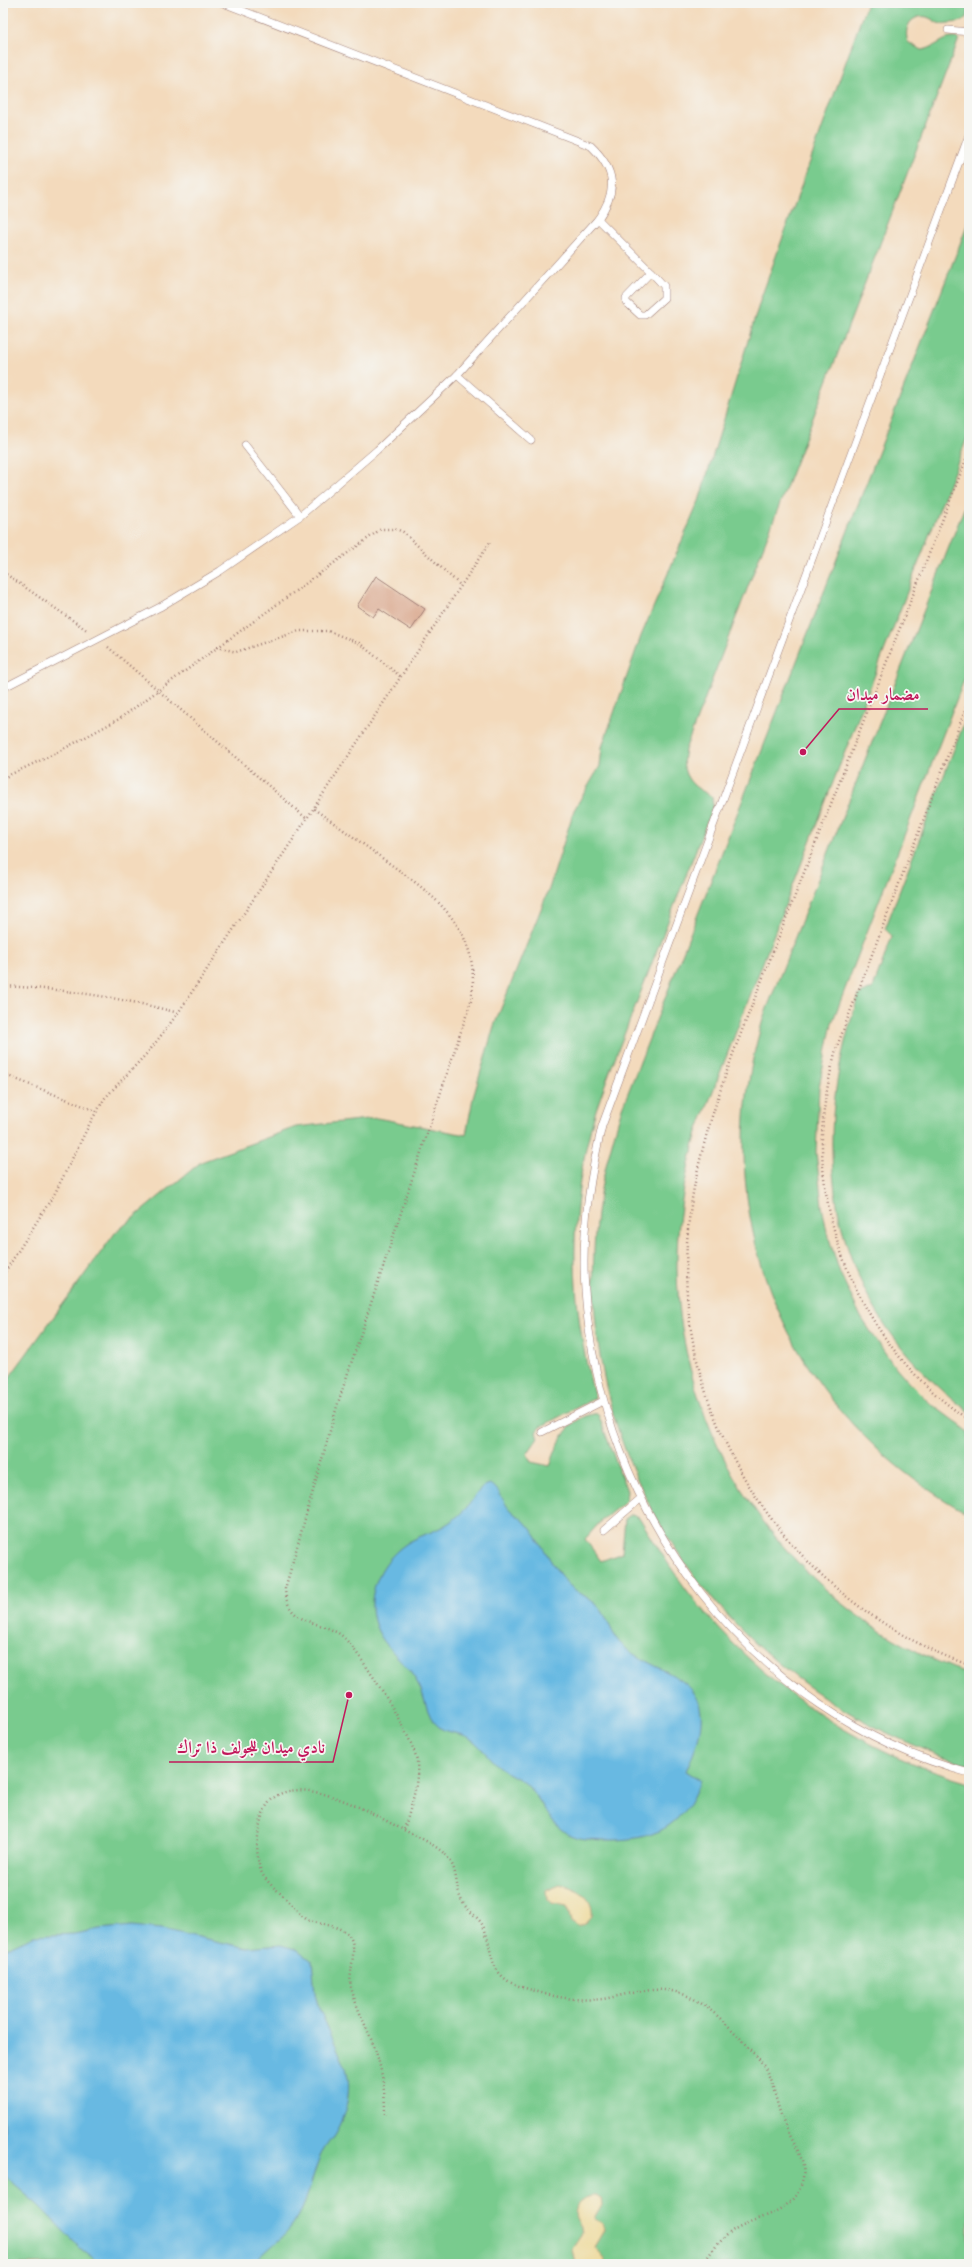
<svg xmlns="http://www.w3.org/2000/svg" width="972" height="2267" font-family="'IM FELL English',Amiri,serif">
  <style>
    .green { fill: #79cb8e; stroke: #62755c }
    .sand { fill: #eeda9e; stroke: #9c7c64 }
    .water { fill: #67b9e2; stroke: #586c86 }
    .building { fill: #daa98f }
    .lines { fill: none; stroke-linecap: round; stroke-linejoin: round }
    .service-casing { stroke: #9e7c74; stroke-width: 8 }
    .path { stroke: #9e7c74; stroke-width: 2.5; stroke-dasharray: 1 3; stroke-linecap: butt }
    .service { stroke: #fff; stroke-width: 7 }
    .leader { fill: none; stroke: #c2185b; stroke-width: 1.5 }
    .callout-dot { fill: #c2185b; stroke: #f6f6f2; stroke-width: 1.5 }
    .callout-label { font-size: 17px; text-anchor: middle; font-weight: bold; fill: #c2185b; stroke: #f6f6f2; stroke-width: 3.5; stroke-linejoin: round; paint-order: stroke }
  </style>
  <rect width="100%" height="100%" fill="#f6f6f2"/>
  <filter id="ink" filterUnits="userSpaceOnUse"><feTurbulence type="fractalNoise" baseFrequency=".025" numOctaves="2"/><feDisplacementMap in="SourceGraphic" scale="8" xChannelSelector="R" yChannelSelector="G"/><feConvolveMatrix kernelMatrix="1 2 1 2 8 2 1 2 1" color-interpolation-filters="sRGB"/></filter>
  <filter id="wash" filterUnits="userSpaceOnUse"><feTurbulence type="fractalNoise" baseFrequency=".012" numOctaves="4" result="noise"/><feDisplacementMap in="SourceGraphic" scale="16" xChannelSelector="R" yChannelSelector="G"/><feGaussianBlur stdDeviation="0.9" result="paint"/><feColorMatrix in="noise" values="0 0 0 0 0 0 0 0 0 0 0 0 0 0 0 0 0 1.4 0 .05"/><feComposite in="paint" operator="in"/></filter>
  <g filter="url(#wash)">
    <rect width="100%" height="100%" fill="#f3dabc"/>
    <g class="green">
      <path d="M 867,3 L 969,3 C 969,26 959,21 941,24 C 936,23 933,19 927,17 C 911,14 903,28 908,42 L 921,50 C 936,49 944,34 959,39 L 685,750 C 681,766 685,780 699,789 C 703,792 708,793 712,797 L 713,806 C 689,868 664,931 640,994 C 625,1033 609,1071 596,1110 C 567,1205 569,1303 595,1398 L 540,1427 L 536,1432 L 538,1438 L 527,1454 L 531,1462 L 550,1466 C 557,1446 564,1425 586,1416 C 590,1415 594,1413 598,1414 L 627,1491 L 626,1500 L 623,1503 L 601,1521 L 585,1539 L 601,1561 L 622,1553 L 625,1519 L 632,1514 L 639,1517 C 659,1550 680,1584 706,1614 C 775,1694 867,1754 969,1783 L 969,2264 L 3,2264 L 3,1386 L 115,1233 L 201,1162 L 296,1127 L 377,1118 L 466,1135 L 473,1098 L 494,1026 L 549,889 L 574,810 L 600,766 L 602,747 L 641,636 L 699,501 L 761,298 Z"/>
      <path d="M 969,221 L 969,433 L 697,1132 C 685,1176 676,1222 677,1268 C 679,1450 798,1613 969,1674 L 969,1765 C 730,1692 571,1474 596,1222 C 600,1183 611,1145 622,1108 Z"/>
      <path d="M 969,496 L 969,667 L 832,1023 L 819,1087 L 816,1152 L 822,1206 L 827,1232 L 840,1273 L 861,1317 L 892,1363 L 910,1383 L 930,1403 L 969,1432 L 969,1514 C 810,1429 721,1260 749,1081 C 752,1059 758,1037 764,1016 Z"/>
      <path d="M 969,710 L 969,1412 C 829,1307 804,1153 859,995 L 873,988 L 892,936 L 885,929 Z"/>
    </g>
    <g class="sand">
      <path d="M 560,1884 C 576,1887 594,1897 592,1916 L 585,1924 L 578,1927 L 571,1922 L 567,1906 L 552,1903 L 547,1899 L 546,1890 Z"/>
      <path d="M 596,2196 L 601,2199 L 602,2205 L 594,2219 L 602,2223 L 604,2230 L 594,2247 L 602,2256 L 606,2264 L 575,2264 L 572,2248 L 582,2233 C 581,2227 577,2224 575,2219 C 571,2206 584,2196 596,2196 Z"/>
    </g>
    <g class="water">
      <path d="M 490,1484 C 500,1488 503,1504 512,1512 C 515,1515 520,1517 524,1521 C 540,1537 550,1565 567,1583 C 577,1594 593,1598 602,1611 C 609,1621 611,1633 620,1643 C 640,1665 685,1672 697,1698 C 708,1723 695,1748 686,1771 L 700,1780 C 683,1829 652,1841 604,1840 C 592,1839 579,1840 568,1834 C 548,1823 542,1799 526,1784 C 518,1777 507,1774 499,1767 C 487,1757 481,1745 468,1737 C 458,1732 446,1734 438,1726 C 425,1715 426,1696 417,1682 C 401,1654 370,1641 372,1601 C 374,1577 388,1555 409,1542 C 419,1536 431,1533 442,1527 C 451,1522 460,1515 467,1507 C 474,1499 479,1486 490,1484 Z"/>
      <path d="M 132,1926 L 162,1929 L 247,1948 L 281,1945 L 298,1950 L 312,1961 L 315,1993 L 319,2008 L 346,2068 C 353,2092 345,2118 332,2138 C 327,2145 322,2151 319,2159 C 310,2182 308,2204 293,2225 C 282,2240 266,2249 254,2264 L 101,2264 L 81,2249 L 39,2206 L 3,2175 L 3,1950 L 33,1936 L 74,1934 L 99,1929 Z"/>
    </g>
    <g id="blocks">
      <path class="building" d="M 376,576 L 425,609 L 411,630 L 379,609 L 373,617 L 357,606 Z"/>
    </g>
  </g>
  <g filter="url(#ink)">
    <use href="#blocks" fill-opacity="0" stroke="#9e7c74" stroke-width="1"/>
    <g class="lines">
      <g class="service-casing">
        <g id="service">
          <path d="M 948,30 L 969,32"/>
          <path d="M 969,135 L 602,1126 C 589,1180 581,1234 585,1290 C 599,1511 752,1715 969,1773"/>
          <path d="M 598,219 L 651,272"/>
          <path d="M 651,272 L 664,286 L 664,298 L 645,315 L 640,315 L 626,302 L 626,298 Z"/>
          <path d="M 457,375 L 531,440"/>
          <path d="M 245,445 L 300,516"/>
          <path d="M 3,688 L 160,607 L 220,571 L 300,516 L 377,450 L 457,375 L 598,219 C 618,191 616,170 591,146 L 223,3"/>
          <path d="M 542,1432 L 603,1401"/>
          <path d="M 604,1530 L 640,1499"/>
        </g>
      </g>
      <g class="path">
        <path d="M 969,452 L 734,1051 C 712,1113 691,1176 687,1243 C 675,1427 795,1604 969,1665"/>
        <path d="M 3,572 L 88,631"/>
        <path d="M 108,647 L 307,819"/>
        <path d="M 217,647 L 236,652 L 299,631 L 328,631 L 359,643 L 401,677"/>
        <path d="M 969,700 L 836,1049 C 829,1077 823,1106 822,1135 C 820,1247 876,1358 969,1420"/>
        <path d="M 3,778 L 54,754 L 119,719 L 381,529 L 396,529 L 403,532 L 461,586"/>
        <path d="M 314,809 C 338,826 362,843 386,861 C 437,897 483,931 471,1001 L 338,1403 L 285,1589 C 287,1626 318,1619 341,1635 C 358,1648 416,1741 417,1762 C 419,1785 410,1809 404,1830"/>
        <path d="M 3,986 C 63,989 120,997 178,1013"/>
        <path d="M 3,1074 L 96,1111"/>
        <path d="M 3,1275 L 55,1193 L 91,1121 L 105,1098 L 150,1050 L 178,1013 L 490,542"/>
        <path d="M 385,2114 C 385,2090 382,2068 374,2046 C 366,2026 356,2007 351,1987 C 348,1972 358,1950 350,1937 C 342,1925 322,1925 310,1921 C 300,1917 295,1907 287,1900 C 280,1892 271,1886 265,1878 C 253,1864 257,1827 264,1811 C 285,1762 371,1813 400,1828 C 415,1836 437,1844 448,1858 C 458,1870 455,1886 461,1899 C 466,1911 479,1916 484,1928 C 491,1944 489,1962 501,1975 C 510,1985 523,1987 535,1991 C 557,1998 580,2001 603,1999 C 620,1996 636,1991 653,1990 C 689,1987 715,2012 738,2036 C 749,2047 759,2057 766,2070 C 774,2085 776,2102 782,2118 C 790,2142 812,2161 800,2188 C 788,2215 754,2216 732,2231 C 720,2240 711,2252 703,2264"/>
      </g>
      <use href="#service" class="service"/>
    </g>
  </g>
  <path class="leader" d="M803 752L839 709H928M349 1695L333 1762H169"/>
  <g class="callout-dot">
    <circle cx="803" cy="752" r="4"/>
    <circle cx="349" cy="1695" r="4"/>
  </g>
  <g class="callout-label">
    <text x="883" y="700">مضمار ميدان</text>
    <text x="251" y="1753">نادي ميدان للجولف ذا تراك</text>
  </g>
  <rect width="972" height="2267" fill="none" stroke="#f6f6f2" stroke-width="16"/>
</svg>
